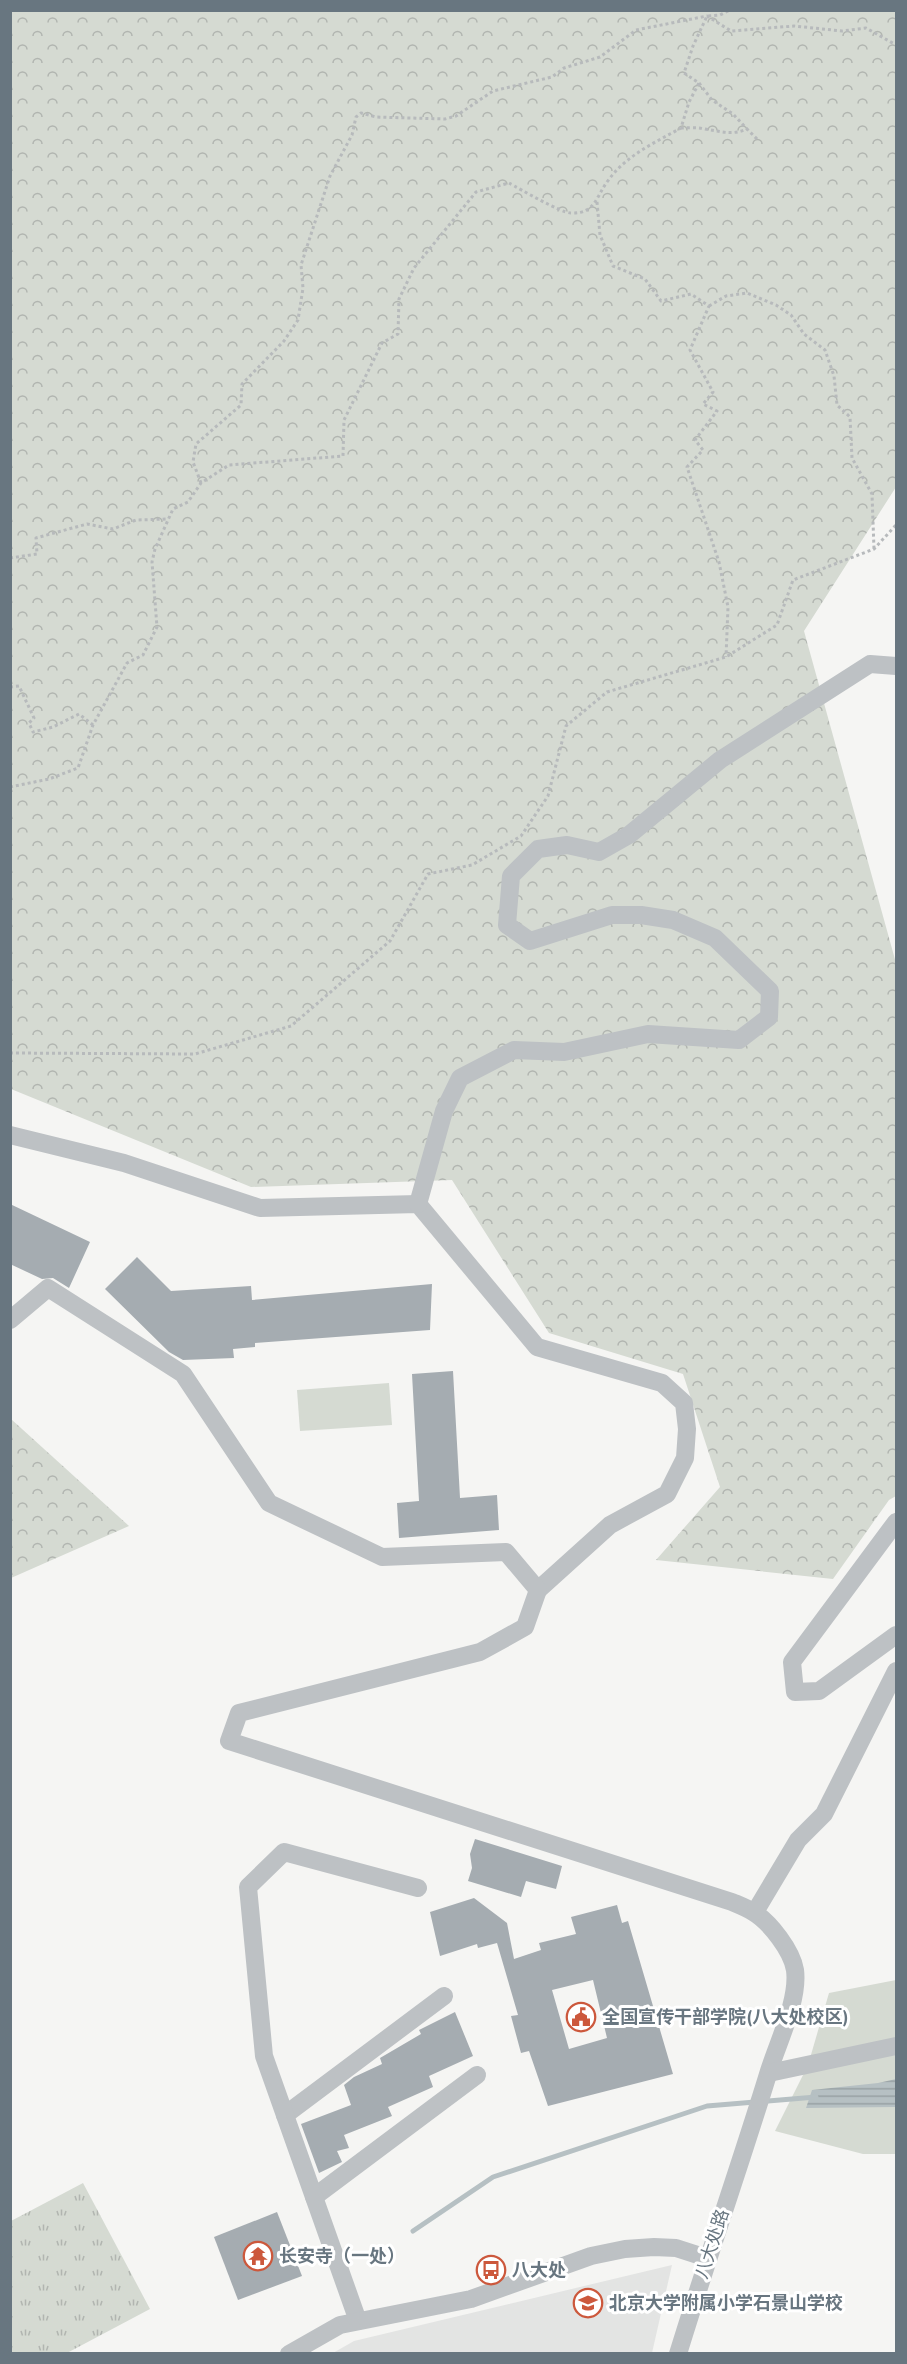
<svg xmlns="http://www.w3.org/2000/svg" width="907" height="2364" font-family="'Nunito Sans','Noto Sans SC',sans-serif">
  <style>
    .built { fill: #e3e4e3 }
    .grass { fill: url(#grass-tufts) }
    .forest { fill: url(#forest-crowns) }
    .park { fill: #d5dad2 }
    .water { fill: url(#water-rules) }
    .lines { fill: none; stroke-linecap: round; stroke-linejoin: round }
    .stream { stroke: #b6c0c3; stroke-width: 5 }
    .building { fill: #a5acb1; fill-rule: evenodd }
    .path { stroke: #b7babc; stroke-width: 3; stroke-dasharray: 3 3; stroke-linecap: butt }
    .minor { stroke: #bdc1c4; stroke-width: 18 }
    .labels { text-anchor: middle; stroke-width: 6; stroke-linejoin: round; paint-order: stroke }
    .poi-label { font-size: 18px; font-weight: bold; fill: #687680; stroke: #fff; text-anchor: start }
    .street-label { font-size: 18px; fill: #687680; stroke: #fff }
  </style>
  <defs>
    <pattern id="grass-tufts" width="24" height="20" patternUnits="userSpaceOnUse" patternTransform="scale(1.5)"><rect width="24" height="20" fill="#d5dad2"/><path d="M3 7l-1-3M5 7V3M7 7l1-3M15 17l-1-3M17 17v-4M19 17l1-3" fill="none" stroke="#b1b5b0"/></pattern>
    <pattern id="forest-crowns" width="20" height="18" patternUnits="userSpaceOnUse" patternTransform="scale(1.5)"><rect width="20" height="18" fill="#d5dad2"/><path d="M2 6a3 3 0 1 1 6 0M12 15a3 3 0 1 1 6 0" fill="none" stroke="#b1b5b0"/></pattern>
    <pattern id="water-rules" width="6" height="5" patternUnits="userSpaceOnUse" patternTransform="scale(1.5)"><rect width="6" height="5" fill="#b6c0c3"/><path d="M0 2.5h6" fill="none" stroke="#98a1a4"/></pattern>
  </defs>
  <rect width="100%" height="100%" fill="#f5f5f3"/>
  <path class="built" d="M 672,2265 L 652,2353 L 333,2353 L 354,2341 Z"/>
  <path class="grass" d="M 83,2183 L 150,2309 L 67,2353 L 11,2353 L 11,2221 Z"/>
  <g class="forest">
    <path d="M 11,11 L 896,11 L 896,487 L 804,631 L 896,963 L 896,1496 L 889,1500 L 833,1579 L 656,1560 L 720,1487 L 683,1374 L 549,1333 L 452,1180 L 251,1187 L 11,1089 Z"/>
    <path d="M 11,1419 L 129,1526 L 11,1578 Z"/>
  </g>
  <g class="park">
    <path d="M 389,1383 L 392,1425 L 300,1431 L 297,1390 Z"/>
    <path d="M 896,1980 L 896,2154 L 863,2154 L 775,2131 L 808,2065 L 829,1993 Z"/>
  </g>
  <path class="water" d="M 896,2079 L 896,2107 L 806,2108 L 812,2090 L 878,2083 Z"/>
  <g class="lines">
    <path class="stream" d="M 413,2231 L 493,2177 L 707,2106 L 816,2097"/>
  </g>
  <g class="building">
    <path d="M 10,1204 L 90,1242 L 69,1288 L 53,1278 L 42,1279 L 10,1264 Z"/>
    <path d="M 137,1257 L 171,1291 L 251,1286 L 252,1300 L 432,1284 L 430,1330 L 255,1343 L 255,1347 L 233,1349 L 234,1358 L 183,1360 L 169,1352 L 105,1289 Z"/>
    <path d="M 453,1371 L 460,1498 L 497,1495 L 499,1530 L 399,1538 L 397,1503 L 419,1501 L 412,1374 Z"/>
    <path d="M 475,1839 L 562,1866 L 556,1889 L 526,1881 L 521,1897 L 468,1881 L 472,1868 L 470,1854 Z"/>
    <path d="M 474,1898 L 507,1923 L 514,1959 L 541,1950 L 539,1943 L 576,1934 L 571,1917 L 617,1905 L 622,1923 L 628,1921 L 673,2074 L 548,2106 L 529,2051 L 521,2053 L 511,2016 L 518,2015 L 497,1943 L 478,1948 L 477,1944 L 440,1956 L 430,1912 ZM 593,1980 L 607,2038 L 569,2049 L 552,1990 Z"/>
    <path d="M 455,2012 L 473,2056 L 429,2076 L 433,2087 L 388,2107 L 392,2116 L 344,2135 L 349,2148 L 337,2151 L 342,2162 L 319,2173 L 301,2124 L 351,2105 L 344,2085 L 354,2077 L 382,2064 L 380,2058 L 421,2034 L 419,2030 Z"/>
    <path d="M 277,2212 L 302,2276 L 238,2300 L 214,2237 Z"/>
  </g>
  <g class="lines">
    <g class="path">
      <path d="M 699,83 L 712,100 L 733,114 L 747,129"/>
      <path d="M 681,128 C 688,128 697,127 705,129 C 720,131 731,136 747,129 L 758,140"/>
      <path d="M 597,202 L 600,235 L 613,266 L 645,279 L 661,301 L 691,294 L 709,306 L 690,350 L 713,392 L 703,404 L 717,411 L 695,440 L 703,450 L 687,467 L 719,562 L 728,607 L 726,657"/>
      <path d="M 709,306 L 726,296 L 747,293 L 776,305 L 791,315 L 804,334 L 825,350 L 834,376 L 837,405 L 850,417 L 852,458 L 872,494 L 874,549"/>
      <path d="M 201,483 L 193,462 L 196,444 L 241,405 L 242,384 L 284,341 L 298,320 L 303,288 L 301,265 L 330,176 L 352,135 L 356,117 L 361,113 L 376,117 L 445,119 L 456,116 L 493,91 L 552,77 L 564,68 L 600,57 L 636,30 L 707,16 L 731,31 L 794,26 L 842,31 L 866,28 L 896,45"/>
      <path d="M 10,558 L 37,554 L 36,538 L 87,524 L 113,529 L 136,520 L 168,519"/>
      <path d="M 10,687 L 19,686 L 34,718 L 29,723 L 33,732 L 53,727 L 79,714 L 93,725"/>
      <path d="M 10,787 L 49,779 L 78,768 L 93,725 L 127,663 L 143,655 L 157,627 L 152,562 L 155,549 L 173,509 L 188,502 L 201,483 L 229,465 L 343,456 L 344,420 L 382,343 L 398,334 L 399,299 L 414,268 L 476,192 L 509,183 C 520,189 561,213 571,213 C 595,214 596,197 607,182 C 625,156 654,143 681,128 L 689,102 L 699,83 L 684,73 L 693,46 L 707,16 L 720,15 L 730,10"/>
      <path d="M 10,1053 L 195,1054 L 291,1026 L 390,941 L 428,874 L 472,865 L 521,836 L 548,796 L 566,726 L 607,692 L 726,657 L 777,625 L 793,580 L 874,549 L 896,525"/>
    </g>
    <g class="minor">
      <path d="M 10,1135 L 124,1163 L 260,1208 L 418,1204 L 537,1347 L 662,1383 L 684,1403 L 687,1429 L 685,1458 L 667,1494 L 610,1525 L 538,1590"/>
      <path d="M 418,1204 L 444,1111 L 460,1078 L 514,1050 L 564,1052 L 648,1034 L 739,1040 L 769,1017 L 770,991 L 715,938 L 673,920 L 641,915 L 612,915 L 530,941 L 507,925 L 511,876 L 538,849 L 567,845 L 599,852 L 629,835 L 720,760 L 870,664 L 896,666"/>
      <path d="M 10,1320 L 48,1288 L 183,1374 L 269,1503 L 382,1557 L 506,1552 L 538,1590 L 525,1627 L 480,1652 L 239,1713 L 229,1741 L 732,1902 C 739,1905 747,1908 753,1912 C 770,1922 792,1951 795,1970 C 799,2000 778,2042 769,2071 C 740,2166 707,2259 678,2354"/>
      <path d="M 896,1522 L 792,1662 L 795,1692 L 819,1691 L 896,1635"/>
      <path d="M 755,1912 L 798,1840 L 824,1814 L 896,1671"/>
      <path d="M 769,2073 L 896,2046"/>
      <path d="M 285,2115 L 444,1996"/>
      <path d="M 314,2197 L 477,2075"/>
      <path d="M 358,2321 L 264,2056 L 248,1887 L 284,1852 L 418,1888"/>
      <path d="M 289,2354 L 340,2325 L 471,2299 L 591,2256 L 625,2249 L 654,2247 L 676,2248 L 707,2258"/>
    </g>
  </g>
  <defs>
    <g id="civic-ring" transform="scale(1.5)"><circle r="9.5" fill="#fff" stroke="#cc583c" stroke-width="1.5"/><path d="M-.6-6.5H3V-4.5H.6V-3L4-1V1h2V6H-6V1h2V-1L-.6-3ZM-1.2 2.5V6h2.4V2.5Z" fill="#cc583c"/></g>
    <g id="temple-ring" transform="scale(1.5)"><circle r="9.5" fill="#fff" stroke="#cc583c" stroke-width="1.5"/><path d="M0-6L5-2H3V0L6.5 2.5H4V6H1.5V3h-3V6H-4V2.5H-6.5L-3 0V-2H-5Z" fill="#cc583c"/></g>
    <g id="bus-ring" transform="scale(1.5)"><circle r="9.5" fill="#fff" stroke="#cc583c" stroke-width="1.5"/><path d="M-5-6H5V4H4V6H2V4H-2V6H-4V4H-5ZM-3.5-4V0h7V-4ZM-3.5 1.2v1.5H-2V1.2ZM2 1.2v1.5H3.5V1.2Z" fill="#cc583c"/></g>
    <g id="school-ring" transform="scale(1.5)"><circle r="9.5" fill="#fff" stroke="#cc583c" stroke-width="1.5"/><path d="M0-5L7-2L0 1L-7-2ZM-4 1L0 2.5L4 1V4Q0 6-4 4Z" fill="#cc583c"/></g>
  </defs>
  <g fill-rule="evenodd">
    <use href="#civic-ring" x="581" y="2017"/>
    <use href="#temple-ring" x="258" y="2256"/>
    <use href="#bus-ring" x="491" y="2270"/>
    <use href="#school-ring" x="588" y="2303"/>
  </g>
  <g class="labels">
    <g class="poi-label">
      <text x="602" y="2023">全国宣传干部学院(八大处校区)</text>
      <text x="279" y="2262">长安寺（一处）</text>
      <text x="512" y="2276">八大处</text>
      <text x="609" y="2309">北京大学附属小学石景山学校</text>
    </g>
    <g class="street-label">
      <text transform="translate(712 2244) rotate(-72)" y="6">八大处路</text>
    </g>
  </g>
  <rect width="907" height="2364" fill="none" stroke="#687680" stroke-width="24"/>
</svg>
